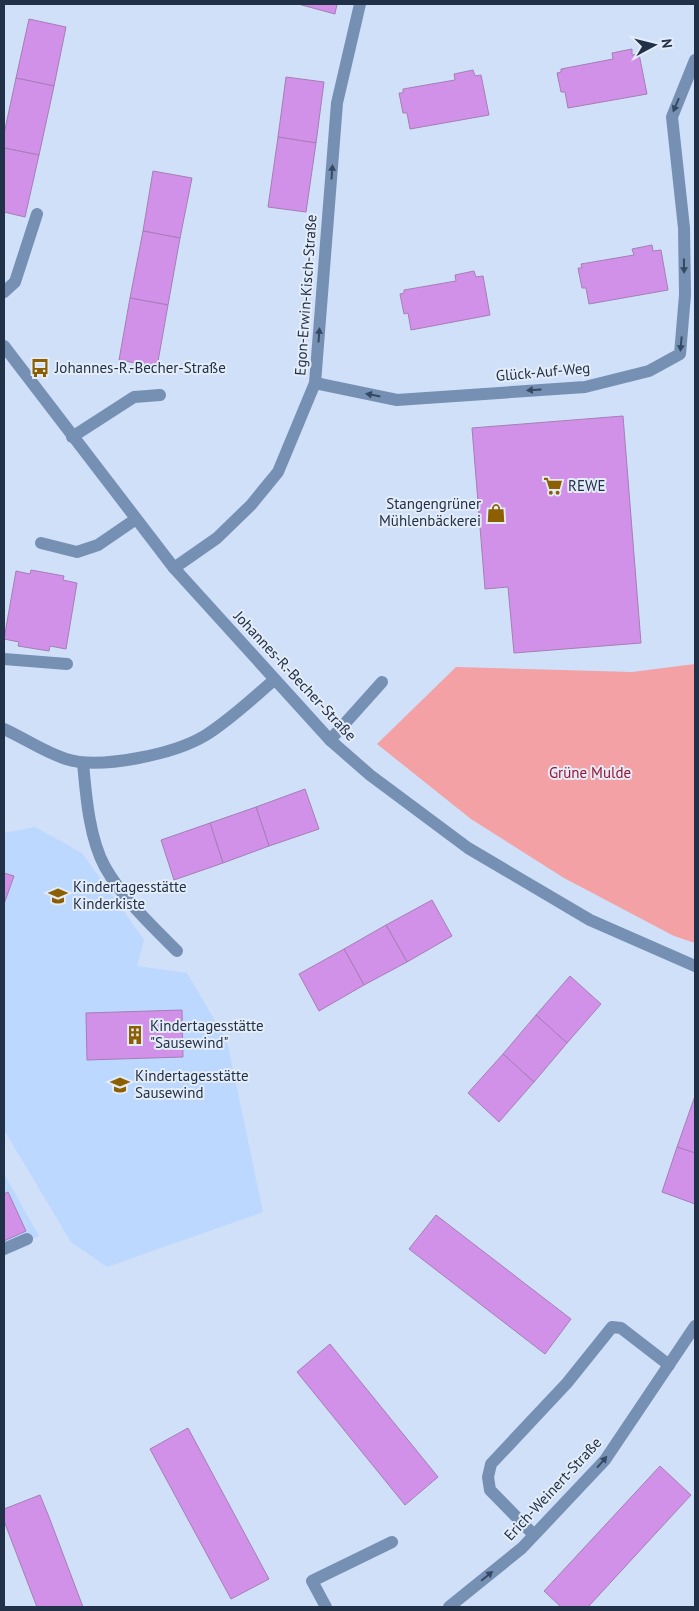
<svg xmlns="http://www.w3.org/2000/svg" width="699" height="1611" font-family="'PT Sans',sans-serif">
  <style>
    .built { fill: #bcd8fe }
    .green { fill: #f3a1a5 }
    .building { fill: #d191e8; stroke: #a67eb5 }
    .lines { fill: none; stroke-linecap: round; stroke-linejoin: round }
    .minor { stroke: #7690b4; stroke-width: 12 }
    .oneway { fill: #364963 }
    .labels { text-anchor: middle; stroke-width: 4; stroke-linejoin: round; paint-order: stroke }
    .street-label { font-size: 15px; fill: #213148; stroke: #e4ecf8 }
    .poi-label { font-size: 15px; fill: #213148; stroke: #e4ecf8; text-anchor: start }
    .park-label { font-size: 15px; fill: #9c1232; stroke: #e4ecf8 }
  </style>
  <rect width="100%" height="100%" fill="#cfe0f8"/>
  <g class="built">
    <path d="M 35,827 L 82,853 L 144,940 L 137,966 L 187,973 L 227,1041 L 263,1212 L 107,1267 L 71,1242 L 4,1130 L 4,833 Z"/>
    <path d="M 4,1174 L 39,1236 L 4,1252 Z"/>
  </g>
  <path class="green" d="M 695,664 L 695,943 L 674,936 L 564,878 L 471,819 L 377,744 L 456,667 L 632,672 Z"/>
  <g class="building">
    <path d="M 298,4 L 337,4 L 335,14 Z"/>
    <path d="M 29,19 L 66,27 L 54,86 L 16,78 Z"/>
    <path d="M 632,49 L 632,55 L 639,54 L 647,94 L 568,108 L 565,92 L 561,92 L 557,73 L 561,72 L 561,69 L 613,59 L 612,53 Z"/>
    <path d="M 473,70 L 475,76 L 481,75 L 489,115 L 410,129 L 407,113 L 403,113 L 399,93 L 403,93 L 403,89 L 455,80 L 454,74 Z"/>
    <path d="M 286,77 L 324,82 L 316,143 L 278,137 Z"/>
    <path d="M 16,78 L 54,86 L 39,155 L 4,148 L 4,134 Z"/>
    <path d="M 278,137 L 316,143 L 306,212 L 268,207 Z"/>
    <path d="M 4,148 L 39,155 L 25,217 L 4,212 Z"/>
    <path d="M 153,171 L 192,178 L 180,238 L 143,231 Z"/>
    <path d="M 143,231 L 180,238 L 168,305 L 130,298 Z"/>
    <path d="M 652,245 L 653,251 L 661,250 L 668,290 L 589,304 L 586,288 L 582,288 L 578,268 L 582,268 L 581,264 L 634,255 L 632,249 Z"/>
    <path d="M 474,271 L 476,277 L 483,276 L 490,315 L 411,330 L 408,313 L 404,314 L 400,294 L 404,293 L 404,290 L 456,281 L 455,275 Z"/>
    <path d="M 130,298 L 168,305 L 157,367 L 119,360 Z"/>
    <path d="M 623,416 L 641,643 L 514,653 L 508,587 L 485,589 L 472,428 Z"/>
    <path d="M 31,570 L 64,576 L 63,580 L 77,583 L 66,649 L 50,646 L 49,651 L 18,646 L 19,642 L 4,639 L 16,571 L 30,574 Z"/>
    <path d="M 305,789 L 319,829 L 269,846 L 256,807 Z"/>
    <path d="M 256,807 L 269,846 L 223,863 L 210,823 Z"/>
    <path d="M 210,823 L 223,863 L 174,880 L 161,840 Z"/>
    <path d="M 4,873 L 14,876 L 4,904 Z"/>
    <path d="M 432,900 L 452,936 L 407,962 L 386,925 Z"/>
    <path d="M 386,925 L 407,962 L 364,985 L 344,949 Z"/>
    <path d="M 344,949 L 364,985 L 319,1011 L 299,974 Z"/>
    <path d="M 570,976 L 601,1004 L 567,1043 L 536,1015 Z"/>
    <path d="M 182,1010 L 183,1057 L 87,1060 L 86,1013 Z"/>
    <path d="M 536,1015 L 567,1043 L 534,1082 L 503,1054 Z"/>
    <path d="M 503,1054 L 534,1082 L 499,1122 L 468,1093 Z"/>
    <path d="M 695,1096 L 695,1153 L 677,1147 Z"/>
    <path d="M 677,1147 L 695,1153 L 695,1204 L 662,1192 Z"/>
    <path d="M 8,1192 L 26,1231 L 4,1241 L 4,1194 Z"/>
    <path d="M 436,1215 L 571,1319 L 545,1354 L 409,1249 Z"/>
    <path d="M 330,1344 L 438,1477 L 405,1505 L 297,1372 Z"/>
    <path d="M 188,1428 L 269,1579 L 231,1599 L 150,1449 Z"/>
    <path d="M 660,1466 L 691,1495 L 588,1607 L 561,1607 L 544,1591 Z"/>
    <path d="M 40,1495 L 49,1517 L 83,1607 L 37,1607 L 4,1521 L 4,1509 Z"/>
  </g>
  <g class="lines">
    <g class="minor">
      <path d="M 4,292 L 15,282 L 37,214"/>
      <path d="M 4,346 L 174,568 L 330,740 L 370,775 L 468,848 L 590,920 L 695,966"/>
      <path d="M 315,383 L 397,400 L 585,387 L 649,371 L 680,354 L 685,295 L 684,228 L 672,117 L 695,60"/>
      <path d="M 72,437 L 134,397 L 160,395"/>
      <path d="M 41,543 L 77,552 L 98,545 L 136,519"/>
      <path d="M 174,568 L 217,538 L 251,505 L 278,472 L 315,383 L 337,103 L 360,4"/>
      <path d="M 4,659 L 67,664"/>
      <path d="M 4,729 C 24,738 44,752 66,759 C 100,770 175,754 206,735 C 231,719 252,699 274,680"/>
      <path d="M 330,740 L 382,682"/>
      <path d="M 83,763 C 86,795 89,838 105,867 C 123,899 152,926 177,951"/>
      <path d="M 4,1249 L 27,1239"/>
      <path d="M 534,1535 L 490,1490 L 488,1477 L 491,1464 L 567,1383 L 612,1327 L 621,1328 L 669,1365"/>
      <path d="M 326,1607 L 312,1581 L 392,1542"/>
      <path d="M 449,1607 L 522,1548 L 605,1460 L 695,1326"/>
    </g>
  </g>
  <defs><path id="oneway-solid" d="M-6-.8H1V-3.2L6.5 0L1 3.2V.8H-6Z" transform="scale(1.25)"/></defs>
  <g class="oneway">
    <use href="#oneway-solid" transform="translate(676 105) rotate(113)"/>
    <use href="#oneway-solid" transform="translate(332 172) rotate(-86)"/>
    <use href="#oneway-solid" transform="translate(684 266) rotate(89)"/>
    <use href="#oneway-solid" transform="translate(319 335) rotate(-86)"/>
    <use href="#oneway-solid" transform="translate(681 344) rotate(95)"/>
    <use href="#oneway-solid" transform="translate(534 390) rotate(176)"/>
    <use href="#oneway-solid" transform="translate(373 395) rotate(-169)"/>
    <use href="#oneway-solid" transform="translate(602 1462) rotate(-49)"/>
    <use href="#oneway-solid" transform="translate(487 1576) rotate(-39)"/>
  </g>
  <defs>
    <g id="bus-bare" transform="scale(1.5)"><path d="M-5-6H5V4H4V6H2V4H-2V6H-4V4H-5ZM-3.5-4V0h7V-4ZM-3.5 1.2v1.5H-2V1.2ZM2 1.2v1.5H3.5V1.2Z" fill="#8b5f02" stroke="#e4ecf8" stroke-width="2.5" paint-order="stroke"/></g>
    <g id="supermarket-bare" transform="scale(1.5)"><path d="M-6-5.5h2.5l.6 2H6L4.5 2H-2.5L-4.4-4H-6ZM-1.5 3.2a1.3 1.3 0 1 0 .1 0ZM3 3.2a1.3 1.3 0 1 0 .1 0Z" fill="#8b5f02" stroke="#e4ecf8" stroke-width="2.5" paint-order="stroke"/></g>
    <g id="shop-bare" transform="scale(1.5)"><path d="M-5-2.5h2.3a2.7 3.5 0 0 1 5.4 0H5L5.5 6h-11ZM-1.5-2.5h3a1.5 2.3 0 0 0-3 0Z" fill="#8b5f02" stroke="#e4ecf8" stroke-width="2.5" paint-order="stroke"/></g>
    <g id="school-bare" transform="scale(1.5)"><path d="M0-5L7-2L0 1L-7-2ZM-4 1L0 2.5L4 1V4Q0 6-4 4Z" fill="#8b5f02" stroke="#e4ecf8" stroke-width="2.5" paint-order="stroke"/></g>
    <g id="building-bare" transform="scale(1.5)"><path d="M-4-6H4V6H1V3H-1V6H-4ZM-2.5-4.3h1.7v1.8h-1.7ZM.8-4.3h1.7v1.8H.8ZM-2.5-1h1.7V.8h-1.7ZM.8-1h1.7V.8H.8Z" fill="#8b5f02" stroke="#e4ecf8" stroke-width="2.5" paint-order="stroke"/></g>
  </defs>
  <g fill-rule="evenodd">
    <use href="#bus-bare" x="40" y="368"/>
    <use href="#supermarket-bare" x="553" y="486"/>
    <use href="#shop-bare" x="496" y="513"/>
    <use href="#school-bare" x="58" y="896"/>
    <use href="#building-bare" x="135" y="1035"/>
    <use href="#school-bare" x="120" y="1085"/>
  </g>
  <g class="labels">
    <g class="street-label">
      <text transform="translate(306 295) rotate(-86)" y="5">Egon-Erwin-Kisch-Straße</text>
      <text transform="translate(543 372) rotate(-5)" y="5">Glück-Auf-Weg</text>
      <text transform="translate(295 676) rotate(47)" y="5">Johannes-R.-Becher-Straße</text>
      <text transform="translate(553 1489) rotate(-47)" y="5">Erich-Weinert-Straße</text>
    </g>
    <g class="poi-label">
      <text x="55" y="373">Johannes-R.-Becher-Straße</text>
      <text x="568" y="491">REWE</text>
      <text x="481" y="509" text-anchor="end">Stangengrüner<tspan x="481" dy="17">Mühlenbäckerei</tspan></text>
      <text x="73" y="892">Kindertagesstätte<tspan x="73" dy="17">Kinderkiste</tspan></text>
      <text x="150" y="1031">Kindertagesstätte<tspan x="150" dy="17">"Sausewind"</tspan></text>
      <text x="135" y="1081">Kindertagesstätte<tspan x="135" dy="17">Sausewind</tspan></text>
    </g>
    <g class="park-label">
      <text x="590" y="778">Grüne Mulde</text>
    </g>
  </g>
  <rect width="699" height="1611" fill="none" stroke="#213148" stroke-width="10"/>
  <g transform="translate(654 45) rotate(83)" stroke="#e4ecf8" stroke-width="4" paint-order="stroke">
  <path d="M0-4L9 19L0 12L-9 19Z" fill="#213148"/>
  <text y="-8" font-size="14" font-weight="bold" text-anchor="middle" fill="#213148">N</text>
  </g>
</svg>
